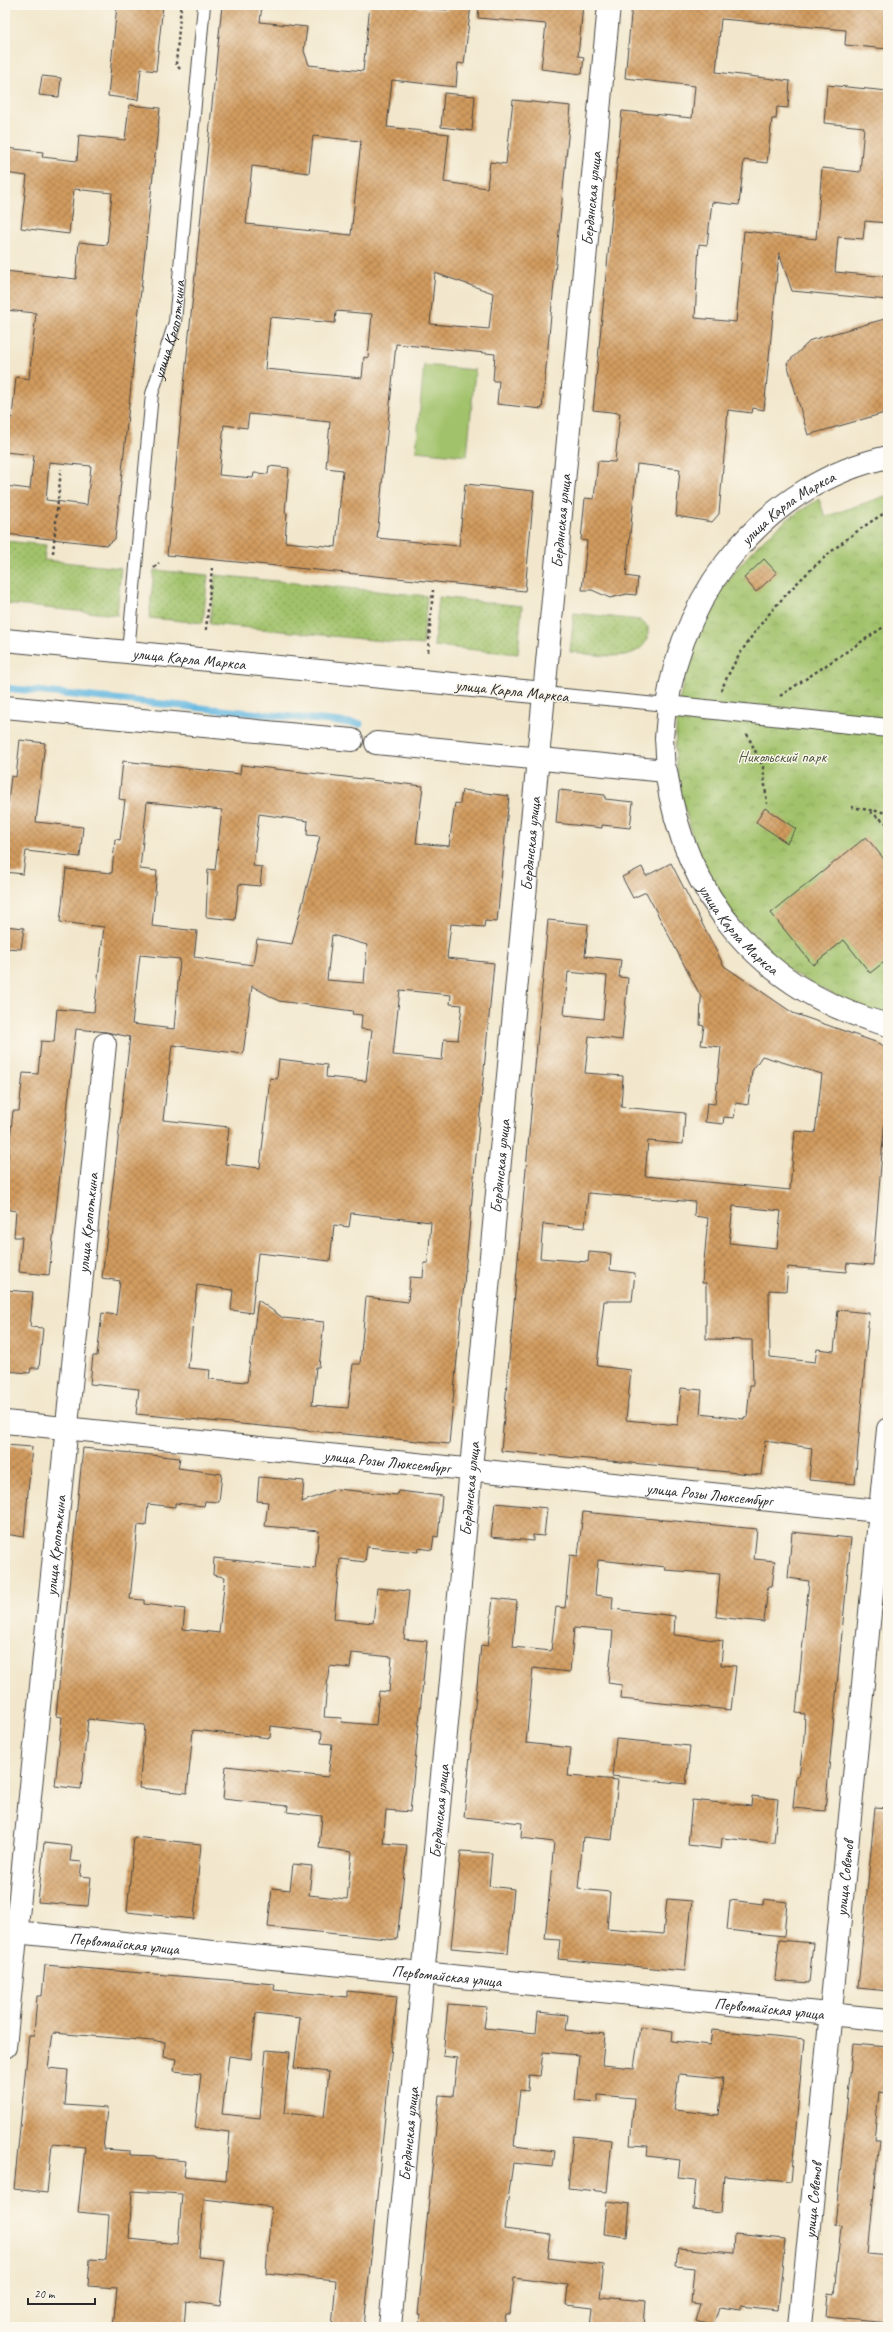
<svg xmlns="http://www.w3.org/2000/svg" width="893" height="2332" font-family="Caveat,sans-serif">
  <style>
    .grass { fill: url(#grass-dots); stroke: #66764a }
    .park { fill: url(#park-crowns); stroke: #66764a }
    .garden { fill: #a1c26a; stroke: #66764a }
    .lines { fill: none; stroke-linecap: round; stroke-linejoin: round }
    .stream { stroke: #64b7e0; stroke-width: 7 }
    .building { fill: url(#building-cross-hatch); fill-rule: evenodd }
    .service-casing { stroke: #494743; stroke-width: 14 }
    .pedestrian-casing { stroke: #494743; stroke-width: 20 }
    .minor-casing { stroke: #494743; stroke-width: 24 }
    .tertiary-casing { stroke: #494743; stroke-width: 24 }
    .path { stroke: #494743; stroke-width: 2.5; stroke-dasharray: 3 3; stroke-linecap: butt }
    .service { stroke: #fff; stroke-width: 12 }
    .pedestrian { stroke: #fff; stroke-width: 18 }
    .minor { stroke: #fff; stroke-width: 22 }
    .tertiary { stroke: #fff; stroke-width: 22 }
    .labels { text-anchor: middle; stroke-width: 3; stroke-linejoin: round; paint-order: stroke }
    .street-label { font-size: 16px; fill: #2b2b2b; stroke: #fbf7ec }
    .park-label { font-size: 16px; fill: #4e583e; stroke: #fbf7ec }
  </style>
  <defs>
    <pattern id="grass-dots" width="8" height="8" patternUnits="userSpaceOnUse"><rect width="8" height="8" fill="#a1c26a"/><path d="M2 2h.1M6 6h.1" fill="none" stroke="#839e57" stroke-width="1.8" stroke-linecap="round"/></pattern>
    <pattern id="park-crowns" width="20" height="18" patternUnits="userSpaceOnUse"><rect width="20" height="18" fill="#a1c26a"/><path d="M2 6a3 3 0 1 1 6 0M12 15a3 3 0 1 1 6 0" fill="none" stroke="#839e57"/></pattern>
    <pattern id="building-cross-hatch" width="8" height="8" patternUnits="userSpaceOnUse"><rect width="8" height="8" fill="#d19b5e"/><path d="M0 0l8 8M0 8l8-8" fill="none" stroke="#aa7f4e"/></pattern>
  </defs>
  <rect width="100%" height="100%" fill="#fbf7ec"/>
  <filter id="ink" filterUnits="userSpaceOnUse"><feTurbulence type="fractalNoise" baseFrequency=".025" numOctaves="2"/><feDisplacementMap in="SourceGraphic" scale="8" xChannelSelector="R" yChannelSelector="G"/><feConvolveMatrix kernelMatrix="1 2 1 2 8 2 1 2 1" color-interpolation-filters="sRGB"/></filter>
  <filter id="wash" filterUnits="userSpaceOnUse"><feTurbulence type="fractalNoise" baseFrequency=".012" numOctaves="4" result="noise"/><feDisplacementMap in="SourceGraphic" scale="16" xChannelSelector="R" yChannelSelector="G"/><feGaussianBlur stdDeviation="0.9" result="paint"/><feColorMatrix in="noise" values="0 0 0 0 0 0 0 0 0 0 0 0 0 0 0 0 0 1.4 0 .05"/><feComposite in="paint" operator="in"/></filter>
  <g filter="url(#wash)">
    <rect width="100%" height="100%" fill="#f2e7cc"/>
    <g class="grass">
      <path d="M 5,541 L 46,545 L 44,560 L 121,568 L 117,615 L 5,604 Z"/>
      <path d="M 154,570 L 208,575 L 203,623 L 149,618 Z"/>
      <path d="M 215,575 L 427,596 L 423,645 L 210,624 Z"/>
      <path d="M 439,597 L 522,606 L 518,654 L 434,646 Z"/>
      <path d="M 574,613 L 640,620 L 648,627 C 651,668 594,654 570,652 Z"/>
    </g>
    <path class="park" d="M 888,495 L 888,1018 L 872,1014 L 793,974 L 730,913 L 696,851 L 678,783 L 675,748 L 677,712 L 688,660 L 700,627 L 717,596 L 738,567 L 762,541 L 789,518 L 819,499 L 825,517 Z"/>
    <path class="garden" d="M 424,365 L 475,370 L 467,456 L 416,451 Z"/>
    <g class="lines">
      <path class="stream" d="M 5,688 L 360,724"/>
    </g>
    <g id="blocks">
      <g class="building">
        <path d="M 117,5 L 163,5 L 156,71 L 141,69 L 138,100 L 108,96 Z"/>
        <path d="M 222,5 L 262,5 L 260,22 L 307,27 L 304,51 L 309,65 L 363,71 L 370,5 L 400,5 L 447,10 L 448,5 L 471,5 L 464,64 L 458,63 L 456,87 L 392,80 L 387,127 L 449,134 L 444,182 L 487,188 L 490,162 L 506,164 L 513,100 L 571,106 L 542,409 L 497,404 L 499,381 L 493,381 L 495,354 L 396,344 L 383,474 L 377,538 L 459,546 L 465,484 L 534,491 L 525,591 L 167,555 ZM 313,136 L 361,141 L 351,235 L 246,224 L 252,166 L 309,173 ZM 435,273 L 493,293 L 489,329 L 430,324 ZM 336,311 L 372,314 L 368,358 L 364,357 L 362,378 L 265,369 L 270,317 L 335,323 ZM 249,414 L 330,422 L 326,468 L 343,470 L 336,547 L 285,542 L 287,513 L 285,513 L 289,468 L 269,466 L 268,474 L 254,473 L 253,478 L 219,475 L 224,425 L 247,428 Z"/>
        <path d="M 479,5 L 583,5 L 578,56 L 584,57 L 582,74 L 541,69 L 546,24 L 478,18 Z"/>
        <path d="M 632,5 L 888,5 L 888,49 L 845,45 L 846,30 L 721,19 L 716,72 L 790,81 L 788,108 L 777,107 L 776,119 L 772,119 L 767,163 L 744,160 L 739,205 L 712,202 L 707,245 L 699,244 L 695,318 L 736,322 L 744,231 L 816,239 L 822,168 L 860,172 L 864,127 L 824,123 L 827,85 L 888,91 L 888,223 L 865,221 L 863,239 L 838,237 L 835,272 L 888,277 L 888,300 L 792,291 L 779,253 L 764,410 L 753,408 L 752,413 L 728,410 L 719,514 L 712,522 L 676,516 L 680,469 L 637,464 L 626,576 L 638,578 L 636,595 L 627,594 L 610,598 L 592,590 L 582,590 L 587,541 L 581,540 L 585,498 L 594,499 L 598,461 L 615,462 L 620,413 L 593,410 L 622,111 L 692,118 L 695,86 L 625,78 Z"/>
        <path d="M 42,76 L 61,78 L 59,97 L 39,95 Z"/>
        <path d="M 444,93 L 475,96 L 472,131 L 441,127 Z"/>
        <path d="M 129,105 L 160,108 L 115,539 L 107,545 L 5,534 L 5,486 L 30,489 L 34,455 L 5,452 L 5,417 L 12,418 L 16,377 L 29,379 L 36,313 L 5,310 L 5,271 L 76,279 L 79,242 L 107,245 L 112,193 L 74,189 L 69,234 L 21,228 L 27,176 L 5,173 L 5,148 L 43,152 L 42,157 L 77,161 L 79,135 L 125,140 ZM 49,462 L 91,466 L 87,505 L 46,500 Z"/>
        <path d="M 888,318 L 888,412 L 808,435 L 787,363 L 811,340 Z"/>
        <path d="M 764,559 L 777,573 L 756,592 L 744,578 Z"/>
        <path d="M 20,740 L 45,743 L 36,822 L 83,827 L 80,857 L 26,851 L 23,874 L 5,872 L 5,828 L 11,776 L 16,777 Z"/>
        <path d="M 123,761 L 240,774 L 241,765 L 423,786 L 416,843 L 449,846 L 455,803 L 460,804 L 462,790 L 509,796 L 497,922 L 485,921 L 484,927 L 451,924 L 447,958 L 494,963 L 449,1444 L 136,1414 L 139,1389 L 90,1384 L 93,1356 L 97,1356 L 102,1313 L 116,1315 L 120,1281 L 102,1278 L 130,1037 L 107,1032 L 76,1029 L 49,1275 L 19,1272 L 22,1237 L 14,1237 L 16,1211 L 5,1209 L 5,1158 L 8,1159 L 13,1111 L 19,1111 L 23,1073 L 38,1074 L 41,1041 L 54,1042 L 57,1009 L 94,1012 L 104,927 L 60,922 L 66,869 L 112,873 L 115,839 L 120,840 L 125,800 L 119,799 ZM 147,802 L 222,810 L 215,870 L 208,869 L 206,917 L 235,920 L 239,884 L 260,886 L 262,867 L 253,866 L 259,814 L 308,821 L 307,835 L 320,836 L 292,944 L 257,939 L 253,965 L 194,957 L 197,931 L 152,926 L 157,871 L 140,869 ZM 332,935 L 367,945 L 364,983 L 327,980 ZM 140,955 L 180,959 L 174,1029 L 132,1024 ZM 252,986 L 279,1001 L 353,1011 L 352,1014 L 362,1015 L 361,1029 L 372,1030 L 366,1081 L 326,1077 L 327,1065 L 279,1059 L 277,1079 L 270,1078 L 260,1168 L 225,1164 L 229,1127 L 163,1120 L 172,1045 L 243,1054 ZM 400,990 L 451,995 L 450,1004 L 462,1005 L 458,1040 L 444,1039 L 442,1060 L 393,1055 ZM 351,1213 L 431,1222 L 428,1263 L 424,1263 L 423,1278 L 410,1277 L 408,1302 L 366,1297 L 360,1364 L 353,1364 L 348,1408 L 312,1405 L 316,1367 L 319,1367 L 324,1322 L 283,1318 L 258,1300 L 247,1382 L 209,1379 L 210,1370 L 188,1368 L 197,1285 L 233,1290 L 231,1310 L 252,1313 L 258,1253 L 330,1261 L 334,1225 L 349,1227 Z"/>
        <path d="M 559,790 L 605,795 L 605,799 L 633,802 L 630,828 L 602,825 L 602,828 L 556,823 Z"/>
        <path d="M 765,808 L 796,829 L 787,843 L 756,822 Z"/>
        <path d="M 866,837 L 888,864 L 888,959 L 870,973 L 844,940 L 813,965 L 771,913 Z"/>
        <path d="M 671,863 L 724,966 L 793,1013 L 881,1044 L 888,1051 L 888,1078 L 873,1265 L 847,1263 L 846,1272 L 788,1267 L 786,1291 L 769,1290 L 770,1357 L 815,1362 L 817,1349 L 834,1351 L 838,1310 L 869,1313 L 855,1484 L 809,1480 L 812,1448 L 765,1441 L 761,1475 L 501,1451 L 548,920 L 588,924 L 585,956 L 621,960 L 619,977 L 628,978 L 622,1040 L 589,1036 L 585,1073 L 623,1076 L 621,1107 L 685,1113 L 683,1144 L 648,1141 L 645,1176 L 790,1190 L 795,1131 L 815,1133 L 822,1074 L 762,1056 L 752,1071 L 748,1105 L 736,1103 L 734,1118 L 724,1117 L 723,1124 L 705,1122 L 707,1103 L 715,1104 L 721,1047 L 701,1045 L 704,1026 L 700,1025 L 701,997 L 646,892 L 633,898 L 622,877 L 642,867 L 646,876 ZM 568,972 L 607,976 L 603,1019 L 564,1015 ZM 588,1193 L 695,1202 L 694,1216 L 708,1218 L 702,1283 L 706,1283 L 706,1339 L 752,1340 L 753,1385 L 750,1385 L 747,1417 L 744,1417 L 744,1419 L 700,1414 L 702,1390 L 681,1388 L 678,1425 L 626,1420 L 631,1370 L 597,1366 L 604,1301 L 632,1301 L 635,1273 L 610,1270 L 611,1254 L 589,1252 L 588,1262 L 540,1258 L 543,1224 L 585,1228 ZM 733,1206 L 781,1211 L 777,1248 L 729,1243 Z"/>
        <path d="M 5,926 L 24,928 L 21,949 L 5,948 Z"/>
        <path d="M 5,1290 L 33,1292 L 30,1327 L 43,1328 L 39,1368 L 31,1368 L 30,1373 L 5,1371 Z"/>
        <path d="M 5,1445 L 32,1447 L 24,1537 L 5,1534 Z"/>
        <path d="M 83,1448 L 180,1458 L 178,1468 L 222,1474 L 219,1502 L 205,1501 L 204,1506 L 175,1503 L 175,1507 L 148,1504 L 146,1526 L 138,1525 L 130,1599 L 144,1600 L 144,1604 L 185,1609 L 183,1629 L 219,1633 L 225,1577 L 213,1575 L 214,1558 L 315,1569 L 319,1531 L 265,1526 L 268,1502 L 257,1501 L 259,1477 L 304,1481 L 302,1502 L 336,1489 L 397,1495 L 398,1491 L 442,1496 L 438,1537 L 434,1536 L 432,1550 L 419,1548 L 418,1552 L 367,1547 L 365,1562 L 340,1559 L 334,1619 L 373,1623 L 377,1588 L 409,1591 L 404,1639 L 427,1641 L 410,1812 L 386,1810 L 383,1843 L 407,1845 L 397,1940 L 268,1927 L 272,1888 L 290,1890 L 293,1864 L 312,1866 L 309,1895 L 347,1899 L 352,1852 L 319,1848 L 322,1816 L 287,1812 L 288,1806 L 223,1799 L 226,1766 L 328,1777 L 332,1744 L 321,1743 L 322,1732 L 271,1726 L 270,1738 L 193,1730 L 187,1793 L 139,1788 L 145,1725 L 88,1719 L 81,1789 L 55,1786 L 62,1717 L 56,1716 ZM 352,1653 L 392,1657 L 389,1692 L 379,1691 L 376,1725 L 341,1722 L 342,1718 L 324,1717 L 329,1666 L 350,1668 Z"/>
        <path d="M 495,1503 L 547,1508 L 544,1536 L 533,1535 L 533,1541 L 491,1537 Z"/>
        <path d="M 583,1512 L 757,1529 L 754,1559 L 775,1561 L 772,1587 L 768,1587 L 764,1622 L 716,1617 L 720,1574 L 665,1570 L 666,1567 L 598,1560 L 595,1595 L 613,1597 L 612,1609 L 675,1616 L 674,1635 L 723,1641 L 721,1665 L 736,1666 L 731,1710 L 621,1699 L 622,1685 L 608,1683 L 613,1631 L 574,1628 L 570,1672 L 533,1668 L 526,1743 L 571,1748 L 568,1776 L 618,1780 L 612,1840 L 583,1837 L 578,1889 L 610,1892 L 607,1929 L 663,1934 L 667,1899 L 692,1901 L 685,1971 L 558,1959 L 560,1940 L 545,1939 L 554,1842 L 521,1838 L 522,1823 L 464,1817 L 481,1645 L 488,1646 L 493,1598 L 517,1601 L 513,1647 L 551,1651 L 556,1607 L 565,1608 L 570,1555 L 578,1556 Z"/>
        <path d="M 792,1532 L 851,1538 L 825,1811 L 793,1808 L 796,1776 L 799,1776 L 804,1737 L 805,1714 L 796,1713 L 809,1581 L 788,1578 Z"/>
        <path d="M 616,1739 L 690,1746 L 686,1784 L 612,1776 Z"/>
        <path d="M 752,1796 L 778,1799 L 774,1843 L 722,1838 L 721,1849 L 688,1845 L 692,1800 L 751,1806 Z"/>
        <path d="M 875,1807 L 888,1808 L 888,1991 L 858,1988 Z"/>
        <path d="M 134,1837 L 201,1844 L 194,1919 L 127,1912 Z"/>
        <path d="M 44,1843 L 72,1846 L 70,1861 L 82,1862 L 80,1876 L 91,1877 L 88,1906 L 38,1902 Z"/>
        <path d="M 461,1851 L 492,1853 L 489,1886 L 514,1889 L 508,1953 L 451,1948 Z"/>
        <path d="M 764,1899 L 787,1902 L 784,1936 L 727,1930 L 730,1900 L 763,1904 Z"/>
        <path d="M 779,1940 L 813,1943 L 809,1983 L 775,1980 Z"/>
        <path d="M 45,1965 L 275,1984 L 274,1990 L 347,1997 L 347,1991 L 397,1996 L 364,2327 L 332,2327 L 336,2280 L 266,2273 L 271,2207 L 204,2199 L 199,2257 L 225,2260 L 220,2306 L 186,2301 L 184,2327 L 113,2327 L 117,2288 L 88,2286 L 90,2259 L 106,2260 L 109,2215 L 78,2212 L 85,2147 L 52,2144 L 47,2193 L 14,2189 L 29,2035 L 34,2035 L 37,1996 L 42,1996 ZM 256,2013 L 300,2018 L 294,2068 L 329,2072 L 324,2117 L 284,2113 L 290,2052 L 266,2050 L 260,2118 L 222,2114 L 229,2056 L 251,2059 ZM 53,2033 L 165,2042 L 164,2057 L 176,2059 L 174,2071 L 201,2074 L 195,2128 L 230,2132 L 226,2180 L 184,2176 L 186,2161 L 156,2158 L 156,2156 L 130,2155 L 130,2151 L 103,2149 L 107,2108 L 65,2105 L 68,2070 L 48,2068 ZM 132,2191 L 182,2194 L 178,2244 L 129,2239 Z"/>
        <path d="M 448,2004 L 487,2007 L 484,2028 L 536,2033 L 538,2012 L 568,2015 L 566,2030 L 605,2034 L 602,2065 L 634,2068 L 640,2027 L 673,2032 L 672,2041 L 710,2045 L 712,2030 L 804,2039 L 791,2182 L 724,2176 L 721,2213 L 693,2210 L 696,2180 L 678,2178 L 680,2160 L 647,2156 L 648,2146 L 630,2145 L 634,2098 L 598,2095 L 598,2102 L 575,2100 L 579,2055 L 543,2052 L 540,2076 L 529,2075 L 528,2091 L 520,2090 L 514,2146 L 555,2151 L 553,2167 L 513,2163 L 504,2229 L 551,2235 L 548,2258 L 604,2265 L 600,2297 L 646,2301 L 644,2327 L 591,2327 L 593,2308 L 566,2305 L 568,2285 L 514,2278 L 510,2314 L 506,2314 L 504,2327 L 419,2327 L 420,2315 L 418,2315 L 439,2095 L 453,2096 L 457,2058 L 443,2056 ZM 679,2074 L 723,2078 L 719,2115 L 674,2110 Z"/>
        <path d="M 853,2044 L 888,2047 L 888,2093 L 879,2092 L 874,2140 L 879,2140 L 868,2254 L 888,2256 L 888,2323 L 826,2317 L 828,2294 L 834,2295 L 841,2226 L 835,2225 Z"/>
        <path d="M 573,2136 L 612,2140 L 607,2192 L 568,2188 Z"/>
        <path d="M 607,2201 L 630,2204 L 627,2237 L 604,2234 Z"/>
        <path d="M 735,2234 L 785,2239 L 778,2310 L 740,2306 L 740,2310 L 719,2307 L 713,2326 L 696,2321 L 701,2304 L 691,2303 L 694,2268 L 676,2266 L 678,2248 L 734,2253 Z"/>
      </g>
    </g>
  </g>
  <g filter="url(#ink)">
    <use href="#blocks" fill-opacity="0" stroke="#494743" stroke-width="1"/>
    <g class="lines">
      <g class="service-casing">
        <g id="service">
          <path id="s1" d="M 128,652 L 152,394 L 175,322 L 204,5"/>
          <path d="M 544,693 L 667,705"/>
        </g>
      </g>
      <g class="pedestrian-casing">
        <path id="pedestrian" d="M 666,771 L 664,738 L 667,705 L 888,728"/>
      </g>
      <g class="minor-casing">
        <g id="minor">
          <path id="s2" d="M 5,640 L 544,693"/>
          <path id="s3" d="M 667,705 C 684,587 769,483 888,457"/>
          <path d="M 5,707 L 352,740"/>
          <path id="s4" d="M 376,743 L 666,771 C 684,898 763,992 888,1025"/>
          <path id="s5" d="M 5,1422 L 888,1512"/>
          <path id="s6" d="M 5,2047 L 105,1044"/>
          <path id="s7" d="M 390,2327 L 609,5"/>
          <path id="s8" d="M 800,2327 L 888,1429"/>
        </g>
      </g>
      <g class="tertiary-casing">
        <g id="tertiary">
          <path id="s9" d="M 5,1931 L 888,2020"/>
        </g>
      </g>
      <g class="path">
        <path d="M 180,69 L 176,64 L 181,5"/>
        <path d="M 53,553 L 61,469"/>
        <path d="M 154,568 L 159,563"/>
        <path d="M 206,630 L 212,568"/>
        <path d="M 428,652 L 433,590"/>
        <path d="M 721,691 C 748,623 825,548 888,511"/>
        <path d="M 780,696 L 888,624"/>
        <path d="M 747,734 L 763,767 L 767,804"/>
        <path d="M 851,807 L 888,813"/>
        <path d="M 870,812 L 888,824"/>
      </g>
      <use href="#service" class="service"/>
      <use href="#pedestrian" class="pedestrian"/>
      <use href="#minor" class="minor"/>
      <use href="#tertiary" class="tertiary"/>
    </g>
  </g>
  <g class="labels">
    <g class="street-label">
      <text dy="6" stroke="none"><textPath href="#s7" startOffset="2138">Бердянская улица</textPath></text>
      <text dy="6" stroke="none"><textPath href="#s1" startOffset="326">улица Кропоткина</textPath></text>
      <text dy="6" stroke="none"><textPath href="#s3" startOffset="239">улица Карла Маркса</textPath></text>
      <text dy="6" stroke="none"><textPath href="#s7" startOffset="1814">Бердянская улица</textPath></text>
      <text dy="6" stroke="none"><textPath href="#s2" startOffset="185">улица Карла Маркса</textPath></text>
      <text transform="translate(512 690) rotate(6)" y="6">улица Карла Маркса</text>
      <text dy="6" stroke="none"><textPath href="#s7" startOffset="1490">Бердянская улица</textPath></text>
      <text dy="6" stroke="none"><textPath href="#s4" startOffset="469">улица Карла Маркса</textPath></text>
      <text dy="6" stroke="none"><textPath href="#s7" startOffset="1166">Бердянская улица</textPath></text>
      <text dy="6" stroke="none"><textPath href="#s6" startOffset="828">улица Кропоткина</textPath></text>
      <text dy="6" stroke="none"><textPath href="#s5" startOffset="384">улица Розы Люксембург</textPath></text>
      <text dy="6" stroke="none"><textPath href="#s7" startOffset="842">Бердянская улица</textPath></text>
      <text dy="6" stroke="none"><textPath href="#s5" startOffset="708">улица Розы Люксембург</textPath></text>
      <text dy="6" stroke="none"><textPath href="#s6" startOffset="504">улица Кропоткина</textPath></text>
      <text dy="6" stroke="none"><textPath href="#s7" startOffset="518">Бердянская улица</textPath></text>
      <text dy="6" stroke="none"><textPath href="#s8" startOffset="451">улица Советов</textPath></text>
      <text dy="6" stroke="none"><textPath href="#s9" startOffset="120">Первомайская улица</textPath></text>
      <text dy="6" stroke="none"><textPath href="#s9" startOffset="444">Первомайская улица</textPath></text>
      <text dy="6" stroke="none"><textPath href="#s9" startOffset="768">Первомайская улица</textPath></text>
      <text dy="6" stroke="none"><textPath href="#s7" startOffset="194">Бердянская улица</textPath></text>
      <text dy="6" stroke="none"><textPath href="#s8" startOffset="127">улица Советов</textPath></text>
    </g>
    <g class="park-label">
      <text x="782" y="762">Никольский парк</text>
    </g>
  </g>
  <rect width="893" height="2332" fill="none" stroke="#fbf7ec" stroke-width="20"/>
  <path d="M28 2298v6h67v-6" fill="none" stroke="#2b2b2b" stroke-width="2"/>
  <text x="34" y="2298" font-size="12" fill="#2b2b2b" stroke="#fbf7ec" stroke-width="3" paint-order="stroke">20 m</text>
</svg>
